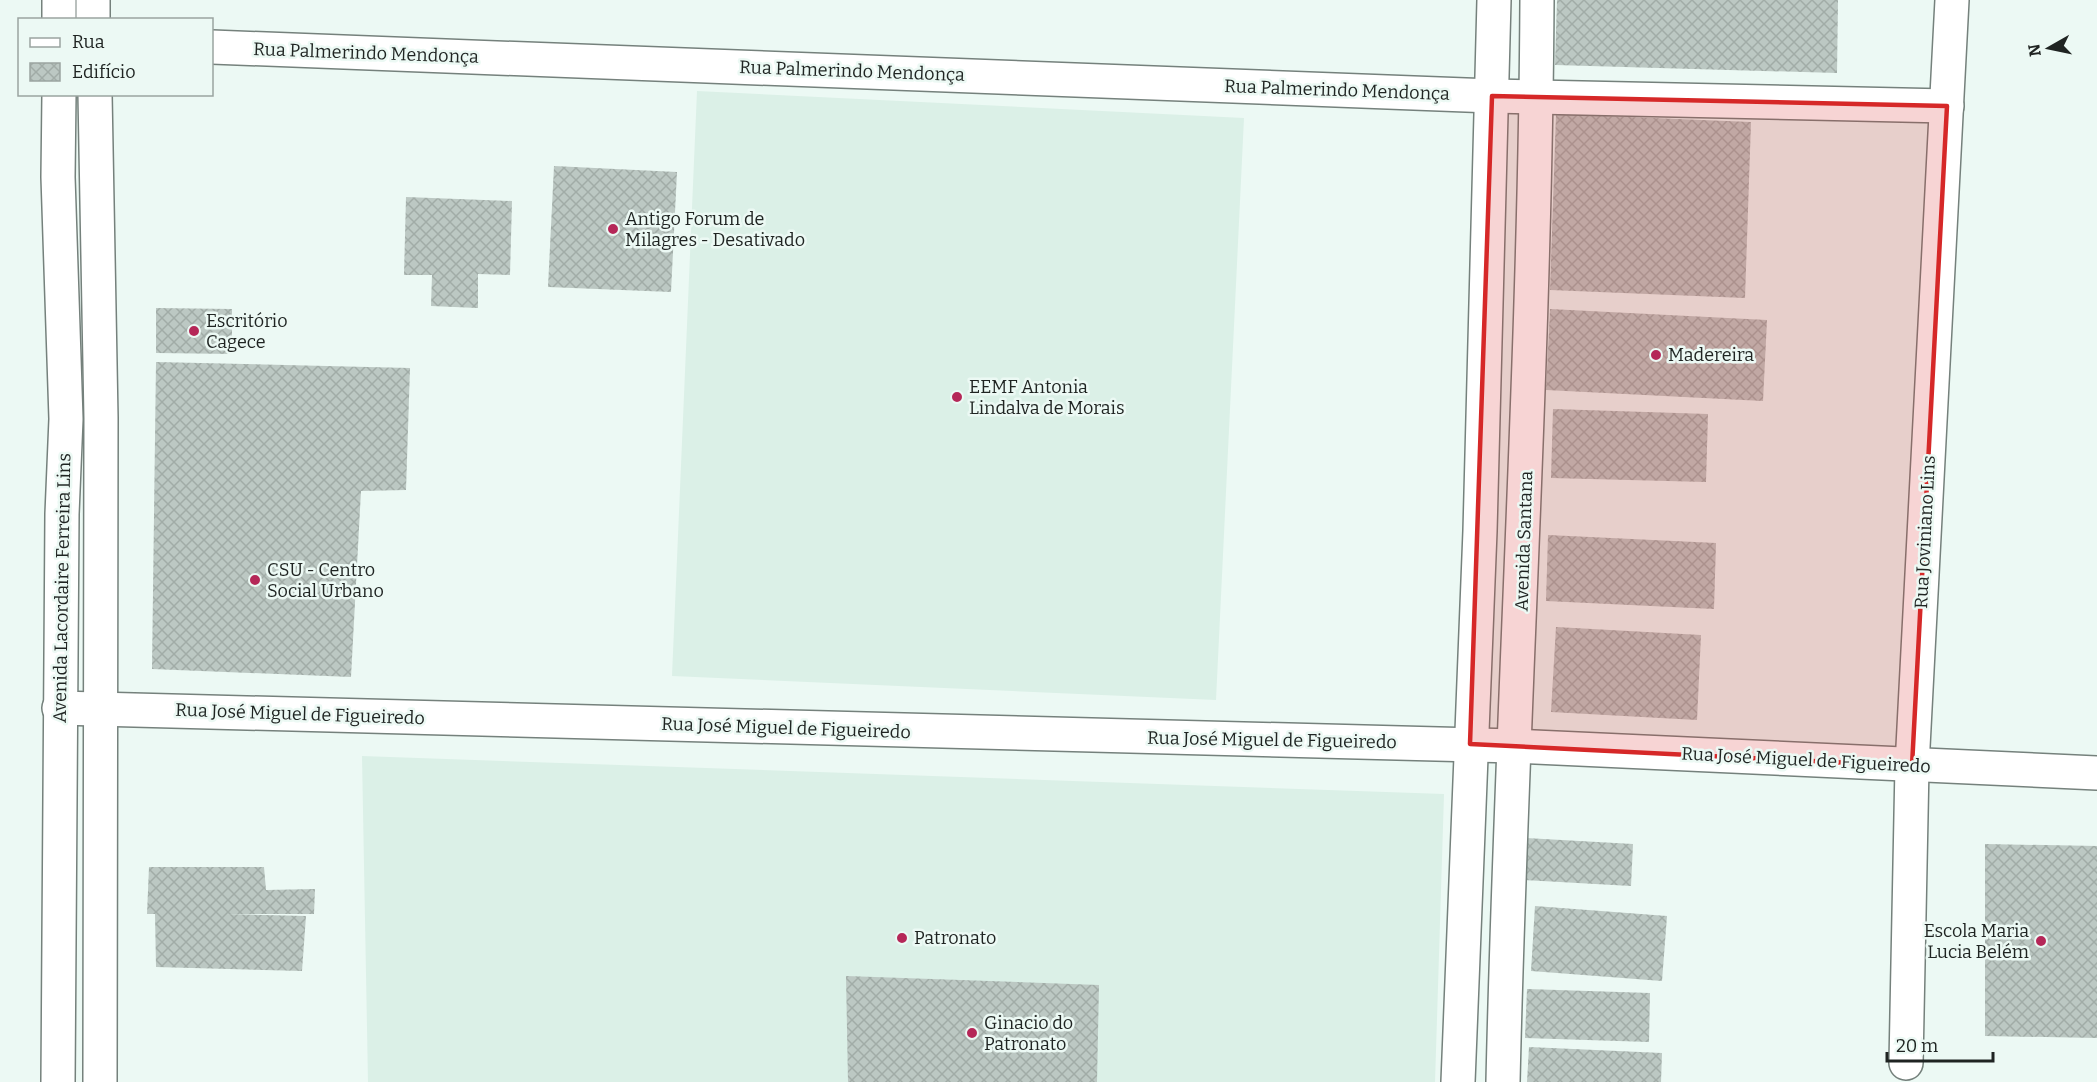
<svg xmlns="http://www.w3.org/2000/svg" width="2097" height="1082" font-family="Bitter,serif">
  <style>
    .built { fill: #dbf0e7 }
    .building { fill: url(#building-cross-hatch) }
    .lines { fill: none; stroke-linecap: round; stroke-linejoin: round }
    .street-casing { stroke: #75817c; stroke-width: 36 }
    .secondary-casing { stroke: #75817c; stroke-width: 36 }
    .street { stroke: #fff; stroke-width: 33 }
    .secondary { stroke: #fff; stroke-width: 33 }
    .marked { fill: #d62828; fill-opacity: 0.2; stroke: #d62828; stroke-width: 4.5; stroke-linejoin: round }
    .poi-dot { fill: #b52758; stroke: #ecf9f4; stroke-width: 2 }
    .labels { text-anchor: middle; stroke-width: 5; stroke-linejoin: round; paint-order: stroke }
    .street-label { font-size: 18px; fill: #1f2422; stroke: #ecf9f4 }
    .poi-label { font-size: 18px; fill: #1f2422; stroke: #ecf9f4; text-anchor: start }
  </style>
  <defs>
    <pattern id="building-cross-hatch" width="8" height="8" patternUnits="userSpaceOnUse" patternTransform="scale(1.5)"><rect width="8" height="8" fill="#bcc8c3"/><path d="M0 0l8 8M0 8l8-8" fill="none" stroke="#a1aca7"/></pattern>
  </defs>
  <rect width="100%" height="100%" fill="#ecf9f4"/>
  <g class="built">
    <path d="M 697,91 L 1244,118 L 1216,700 L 672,676 Z"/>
    <path d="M 362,756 L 1444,794 L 1435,1082 L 368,1082 Z"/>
  </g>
  <g class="building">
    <path d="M 1557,0 L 1838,0 L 1837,73 L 1555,65 Z"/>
    <path d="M 1556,114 L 1751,122 L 1745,298 L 1550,290 Z"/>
    <path d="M 554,166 L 677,172 L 671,292 L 548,287 Z"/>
    <path d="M 406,197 L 512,201 L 510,275 L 478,274 L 478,308 L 431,306 L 432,275 L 404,275 Z"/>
    <path d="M 156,308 L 232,309 L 232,354 L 156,353 Z"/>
    <path d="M 1550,309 L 1767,320 L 1763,401 L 1546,390 Z"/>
    <path d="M 156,362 L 410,368 L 406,490 L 361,491 L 351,677 L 152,669 Z"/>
    <path d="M 1553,409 L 1708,414 L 1706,482 L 1551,478 Z"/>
    <path d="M 1548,535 L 1716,543 L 1714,609 L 1546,601 Z"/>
    <path d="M 1556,627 L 1701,635 L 1697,720 L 1551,712 Z"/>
    <path d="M 1526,838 L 1633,844 L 1631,886 L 1523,880 Z"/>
    <path d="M 1985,844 L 2097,846 L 2097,1038 L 1985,1036 Z"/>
    <path d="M 149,867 L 264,867 L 266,890 L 315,889 L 314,914 L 226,914 L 306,916 L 302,971 L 156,967 L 155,914 L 147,914 Z"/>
    <path d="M 1535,906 L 1667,916 L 1662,981 L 1531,971 Z"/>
    <path d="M 846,976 L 1099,985 L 1097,1082 L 848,1082 Z"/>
    <path d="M 1527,989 L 1650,993 L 1649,1042 L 1525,1038 Z"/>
    <path d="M 1529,1047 L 1662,1053 L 1661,1082 L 1527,1082 Z"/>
  </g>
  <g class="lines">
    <g class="street-casing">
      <g id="street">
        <path d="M 212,47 L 1492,96 L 1947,106"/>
        <path d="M 59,708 L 1514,746 L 2097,773"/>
        <path d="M 1906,1063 L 1912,766 L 1952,0"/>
      </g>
    </g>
    <g class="secondary-casing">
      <g id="secondary">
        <path d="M 59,0 L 59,20"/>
        <path d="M 93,0 L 93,20"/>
        <path d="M 95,94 L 101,418 L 100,1082"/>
        <path d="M 58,1082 L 62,514 L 66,419 L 58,177 L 59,94"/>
        <path d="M 1458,1082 L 1480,531 L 1494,0"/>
        <path d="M 1503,1082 C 1511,721 1535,361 1537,0"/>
      </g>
    </g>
    <use href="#street" class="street"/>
    <use href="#secondary" class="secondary"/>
  </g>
  <path class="marked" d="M 1492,96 L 1947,106 L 1912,766 L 1470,744 Z"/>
  <g class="poi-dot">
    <circle cx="613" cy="229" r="6"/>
    <circle cx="194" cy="331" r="6"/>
    <circle cx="1656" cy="355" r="6"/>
    <circle cx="957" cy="397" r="6"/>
    <circle cx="255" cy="580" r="6"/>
    <circle cx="902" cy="938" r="6"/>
    <circle cx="2041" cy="941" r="6"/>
    <circle cx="972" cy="1033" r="6"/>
  </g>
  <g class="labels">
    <g class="street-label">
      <text transform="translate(366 53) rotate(2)" y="6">Rua Palmerindo Mendonça</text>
      <text transform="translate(852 71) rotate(2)" y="6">Rua Palmerindo Mendonça</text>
      <text transform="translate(1337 90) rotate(2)" y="6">Rua Palmerindo Mendonça</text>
      <text transform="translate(1925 532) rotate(-87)" y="6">Rua Joviniano Lins</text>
      <text transform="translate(1524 541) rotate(-88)" y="6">Avenida Santana</text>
      <text transform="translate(62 588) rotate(-89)" y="6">Avenida Lacordaire Ferreira Lins</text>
      <text transform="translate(300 714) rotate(2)" y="6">Rua José Miguel de Figueiredo</text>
      <text transform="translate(786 728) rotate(2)" y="6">Rua José Miguel de Figueiredo</text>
      <text transform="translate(1272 740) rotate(1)" y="6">Rua José Miguel de Figueiredo</text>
      <text transform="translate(1806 760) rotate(3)" y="6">Rua José Miguel de Figueiredo</text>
    </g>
    <g class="poi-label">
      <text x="625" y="225">Antigo Forum de<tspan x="625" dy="21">Milagres - Desativado</tspan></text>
      <text x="206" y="327">Escritório<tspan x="206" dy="21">Cagece</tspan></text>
      <text x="1668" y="361">Madereira</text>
      <text x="969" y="393">EEMF Antonia<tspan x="969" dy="21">Lindalva de Morais</tspan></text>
      <text x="267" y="576">CSU - Centro<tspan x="267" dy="21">Social Urbano</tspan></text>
      <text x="2029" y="937" text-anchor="end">Escola Maria<tspan x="2029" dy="21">Lucia Belém</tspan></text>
      <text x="914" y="944">Patronato</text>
      <text x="984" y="1029">Ginacio do<tspan x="984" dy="21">Patronato</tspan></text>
    </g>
  </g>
  <rect x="18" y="18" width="195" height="78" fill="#ecf9f4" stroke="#9aa4a0" stroke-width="1.5"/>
  <rect x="30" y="38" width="30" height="9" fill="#ffffff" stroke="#9aa4a0" stroke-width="1.5"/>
  <text x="72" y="48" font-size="18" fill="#1f2422">Rua</text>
  <rect x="30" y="63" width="30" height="18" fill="url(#building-cross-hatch)" stroke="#9aa4a0" stroke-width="1.5"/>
  <text x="72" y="78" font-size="18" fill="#1f2422">Edifício</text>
  <g transform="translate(2049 48) rotate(261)" stroke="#ecf9f4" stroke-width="4.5" paint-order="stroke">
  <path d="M0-4.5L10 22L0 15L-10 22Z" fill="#1f2422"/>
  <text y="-9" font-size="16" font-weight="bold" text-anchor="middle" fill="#1f2422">N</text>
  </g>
  <path d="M1887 1052v9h106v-9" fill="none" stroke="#1f2422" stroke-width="3"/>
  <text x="1896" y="1052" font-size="18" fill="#1f2422" stroke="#ecf9f4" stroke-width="4.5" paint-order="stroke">20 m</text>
</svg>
